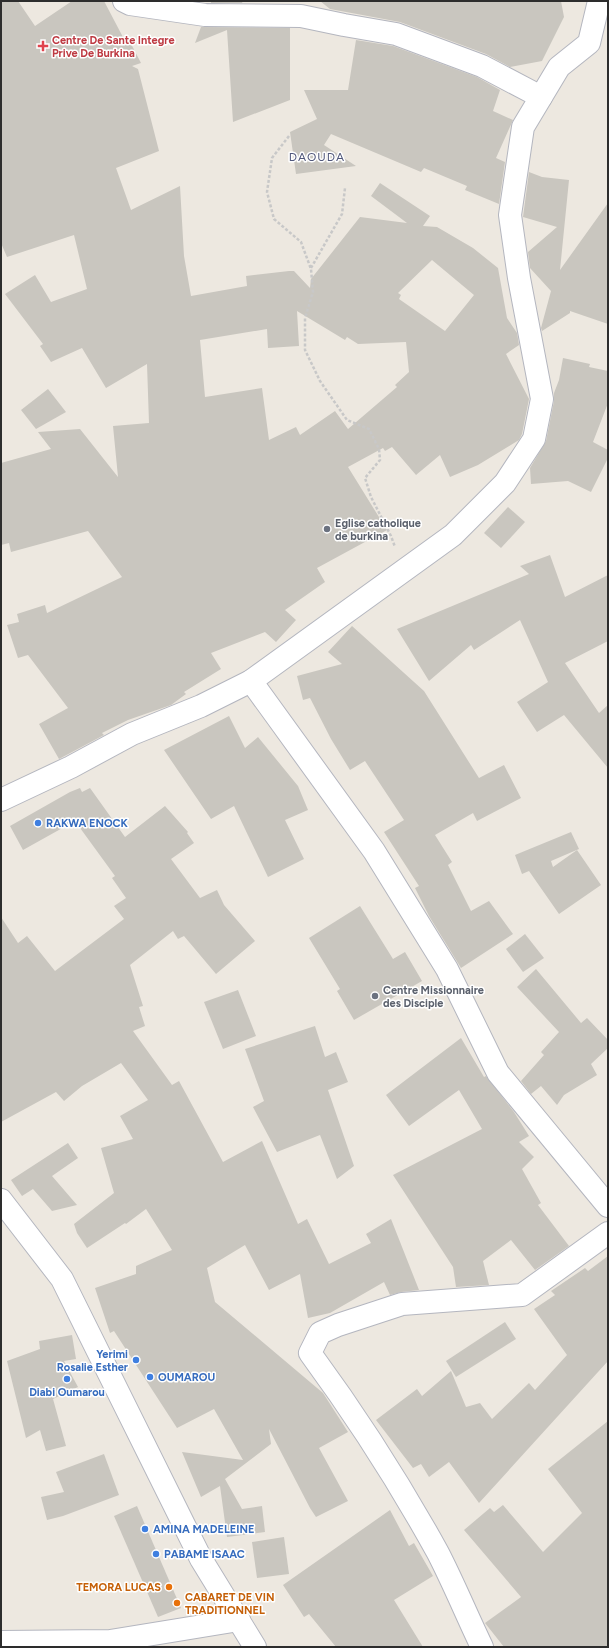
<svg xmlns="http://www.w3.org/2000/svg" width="609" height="1648" font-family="Figtree,sans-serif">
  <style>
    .building { fill: #c9c6bf; fill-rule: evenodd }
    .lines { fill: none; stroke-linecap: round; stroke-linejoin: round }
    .minor-casing { stroke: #b4b6bf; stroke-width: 24 }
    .path { stroke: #c8c8c8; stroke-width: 2.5; stroke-dasharray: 3 2; stroke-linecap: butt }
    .minor { stroke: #fff; stroke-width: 22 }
    .health-dot { fill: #e0444e; stroke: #fff; stroke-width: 1.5 }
    .worship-dot { fill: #6b7280; stroke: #fff; stroke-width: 1.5 }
    .shop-dot { fill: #3f7fe0; stroke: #fff; stroke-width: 1.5 }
    .food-dot { fill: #e8710a; stroke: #fff; stroke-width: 1.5 }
    .labels { text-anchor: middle; stroke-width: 3; stroke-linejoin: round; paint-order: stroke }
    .health-label { font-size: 11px; font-weight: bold; fill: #be3a42; stroke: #fff; text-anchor: start }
    .worship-label { font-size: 11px; font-weight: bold; fill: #5b616d; stroke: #fff; text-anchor: start }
    .shop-label { font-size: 11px; font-weight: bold; fill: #366cbe; stroke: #fff; text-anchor: start }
    .food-label { font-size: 11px; font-weight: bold; fill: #c56008; stroke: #fff; text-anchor: end }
    .neighbourhood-label { font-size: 12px; letter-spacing: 1px; fill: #50577b; stroke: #fff }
  </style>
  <rect width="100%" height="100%" fill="#ede8e0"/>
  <g class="building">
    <path d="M 1,1 L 18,1 L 35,26 L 72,1 L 104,1 L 125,41 L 129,40 L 141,63 L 132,66 L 138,69 L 159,151 L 116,168 L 131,210 L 180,186 L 184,256 L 191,296 L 247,286 L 246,276 L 289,271 L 294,271 L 310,288 L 311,279 L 360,217 L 407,223 L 371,196 L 380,183 L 430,216 L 423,226 L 437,227 L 473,248 L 498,268 L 507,318 L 517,333 L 519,345 L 506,354 L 529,399 L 522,434 L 519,440 L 478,465 L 450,477 L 440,455 L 416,475 L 392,447 L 385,451 L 383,448 L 348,467 L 387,530 L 317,568 L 325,582 L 285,610 L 296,620 L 276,642 L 265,632 L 211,653 L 221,669 L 184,692 L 186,694 L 171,705 L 128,720 L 102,733 L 104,735 L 59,759 L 39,724 L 68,708 L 28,655 L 18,658 L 7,625 L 19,622 L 17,614 L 45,605 L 47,613 L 122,577 L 88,531 L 11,552 L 9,543 L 1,545 L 1,463 L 51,449 L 38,432 L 80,429 L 118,477 L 113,426 L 149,423 L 147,364 L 106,388 L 82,348 L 51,362 L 40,346 L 43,344 L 5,294 L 35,275 L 51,302 L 87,289 L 74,235 L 7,257 L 1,243 ZM 432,260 L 474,295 L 445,331 L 399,299 L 401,295 L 398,293 ZM 297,311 L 345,340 L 347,337 L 358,344 L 406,342 L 409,372 L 395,385 L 397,387 L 348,429 L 335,411 L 300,435 L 296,427 L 269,440 L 262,388 L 205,397 L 200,340 L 267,329 L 268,348 L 299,346 Z"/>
    <path d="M 211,1 L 243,1 L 242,3 L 211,3 Z"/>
    <path d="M 320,1 L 561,1 L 564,17 L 542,61 L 510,67 L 486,54 L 400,22 L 330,9 Z"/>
    <path d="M 201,27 L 290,28 L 290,100 L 233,122 L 227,30 L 195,43 Z"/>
    <path d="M 356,40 L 393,46 L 477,77 L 500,90 L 493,111 L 513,120 L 496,158 L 505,162 L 499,204 L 465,190 L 467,186 L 424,168 L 421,172 L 331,134 L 324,145 L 356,166 L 296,174 L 290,132 L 317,119 L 304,90 L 348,90 Z"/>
    <path d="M 529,172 L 542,177 L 569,180 L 560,270 L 608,203 L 608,324 L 570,311 L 570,313 L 542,331 L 541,328 L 551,291 L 530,268 L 528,252 L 557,227 L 523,217 Z"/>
    <path d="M 563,358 L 590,364 L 589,367 L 608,371 L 608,403 L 593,442 L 608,450 L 608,458 L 591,492 L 568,481 L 531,484 L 530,468 L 546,441 L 554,401 L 554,393 L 559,380 Z"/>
    <path d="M 48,389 L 66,412 L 36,429 L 21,410 Z"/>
    <path d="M 508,507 L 525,522 L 501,548 L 484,533 Z"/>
    <path d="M 550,555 L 565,597 L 608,575 L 608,641 L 565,663 L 599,713 L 608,705 L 608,768 L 564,715 L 537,732 L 517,702 L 548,682 L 520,620 L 474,650 L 471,645 L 429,681 L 397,629 L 529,574 L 520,566 Z"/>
    <path d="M 352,626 L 424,691 L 479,778 L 504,765 L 521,798 L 477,821 L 473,813 L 435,835 L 452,862 L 448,865 L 471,911 L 489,901 L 513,934 L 461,968 L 429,916 L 415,888 L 419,886 L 384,832 L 404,820 L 365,761 L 350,770 L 331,739 L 310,698 L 303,700 L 297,676 L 342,664 L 328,652 Z"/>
    <path d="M 229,716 L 245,748 L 258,737 L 298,786 L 308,810 L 285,820 L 304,859 L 268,877 L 234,806 L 211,819 L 164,750 Z"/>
    <path d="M 80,788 L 82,792 L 90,788 L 125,837 L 165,806 L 188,832 L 187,833 L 194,843 L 171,859 L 200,898 L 217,890 L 224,905 L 255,941 L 216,974 L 184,936 L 178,939 L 173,931 L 130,965 L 143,1006 L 139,1007 L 145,1026 L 133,1031 L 172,1085 L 179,1081 L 223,1162 L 262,1141 L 298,1224 L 307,1219 L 329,1264 L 371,1243 L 366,1234 L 391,1219 L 419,1290 L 401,1292 L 390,1295 L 384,1282 L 330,1313 L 308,1318 L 300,1274 L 269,1290 L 245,1245 L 207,1268 L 215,1302 L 323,1393 L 348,1432 L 319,1448 L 348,1501 L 316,1517 L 310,1508 L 269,1429 L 271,1444 L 225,1479 L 242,1509 L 262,1506 L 265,1532 L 227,1537 L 220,1486 L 201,1497 L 182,1452 L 243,1460 L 214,1409 L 177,1428 L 114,1331 L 110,1333 L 95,1288 L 136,1274 L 136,1266 L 172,1250 L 146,1209 L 126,1224 L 125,1223 L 87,1248 L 77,1233 L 74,1224 L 114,1193 L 101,1148 L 133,1139 L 120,1116 L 148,1100 L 121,1063 L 82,1086 L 64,1101 L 56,1092 L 1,1122 L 1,917 L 18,943 L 27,936 L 55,971 L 124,919 L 114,906 L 126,898 L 112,878 L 115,876 L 75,821 L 23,850 L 10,826 L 70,792 Z"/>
    <path d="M 571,832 L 579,849 L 551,861 L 553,867 L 577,850 L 601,885 L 559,914 L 529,871 L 522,874 L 515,855 Z"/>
    <path d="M 360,906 L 393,959 L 405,952 L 422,981 L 354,1020 L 337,991 L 340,989 L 309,938 Z"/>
    <path d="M 525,934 L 544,958 L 523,972 L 506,949 Z"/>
    <path d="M 536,969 L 581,1023 L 587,1018 L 608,1040 L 608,1048 L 591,1064 L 597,1075 L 564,1095 L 557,1105 L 541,1086 L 531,1094 L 521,1081 L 544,1055 L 541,1052 L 559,1032 L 517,987 Z"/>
    <path d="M 238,990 L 256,1036 L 223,1049 L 204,1002 Z"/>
    <path d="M 315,1026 L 325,1057 L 336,1052 L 348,1082 L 328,1090 L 354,1166 L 337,1179 L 320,1135 L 277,1152 L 253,1107 L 264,1101 L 245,1049 Z"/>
    <path d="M 461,1038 L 484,1077 L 486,1076 L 514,1112 L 529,1136 L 519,1142 L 534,1157 L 522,1169 L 541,1203 L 538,1205 L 569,1246 L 535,1270 L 511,1240 L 483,1261 L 489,1285 L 456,1287 L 453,1267 L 393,1175 L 482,1129 L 459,1090 L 409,1126 L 386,1095 Z"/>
    <path d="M 68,1143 L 78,1158 L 52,1176 L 77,1205 L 52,1211 L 33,1189 L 22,1196 L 11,1180 Z"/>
    <path d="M 608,1256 L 608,1361 L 479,1503 L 449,1462 L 429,1477 L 421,1464 L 413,1468 L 376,1420 L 417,1389 L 422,1396 L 451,1371 L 466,1407 L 480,1403 L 492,1419 L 529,1383 L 535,1390 L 567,1355 L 534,1309 L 555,1295 L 551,1291 L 585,1268 L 588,1271 Z"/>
    <path d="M 505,1322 L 516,1339 L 456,1377 L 446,1361 Z"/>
    <path d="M 72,1335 L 76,1359 L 64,1361 L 78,1387 L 53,1399 L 66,1446 L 46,1451 L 40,1430 L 26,1438 L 7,1361 L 40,1349 L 39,1341 Z"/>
    <path d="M 608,1421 L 608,1647 L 504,1647 L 485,1623 L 521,1597 L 464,1530 L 490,1508 L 494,1512 L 503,1505 L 543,1552 L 582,1513 L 548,1469 Z"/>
    <path d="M 104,1454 L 119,1495 L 63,1516 L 47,1520 L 41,1497 L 64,1492 L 56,1472 Z"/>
    <path d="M 137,1506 L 181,1608 L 158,1617 L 114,1516 Z"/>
    <path d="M 390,1510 L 409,1546 L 414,1543 L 433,1576 L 394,1600 L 423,1647 L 336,1647 L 309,1614 L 304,1617 L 283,1585 Z"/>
    <path d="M 284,1537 L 289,1574 L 257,1578 L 252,1542 Z"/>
  </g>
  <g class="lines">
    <g class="minor-casing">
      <g id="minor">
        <path d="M 124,1 L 130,4 L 205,15 L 301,16 L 344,25 L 396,34 L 482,66 L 541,97"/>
        <path d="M 251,681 L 374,851 L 447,969 L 498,1073 L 608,1206"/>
        <path d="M 1,800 L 71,767 L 132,734 L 201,706 L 251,681 L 453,535 L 505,483 L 534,439 L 542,399 L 519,278 L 510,215 L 523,127 L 559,67 L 589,43 L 599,1"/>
        <path d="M 1,1200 L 62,1279 L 201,1559 L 255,1647"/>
        <path d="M 1,1642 L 110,1641 L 239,1620"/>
        <path d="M 482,1647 C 467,1616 454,1584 438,1553 C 400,1484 357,1417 310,1353 L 320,1333 L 338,1325 L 402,1304 L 522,1295 L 608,1233"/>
      </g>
    </g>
    <g class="path">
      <path d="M 289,136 L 272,158 L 267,192 L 274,219 L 301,242 L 311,269 L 313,292 L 305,318 L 305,350 L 320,381 L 347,420 L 369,429 L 379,449 L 380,460 L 365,478 L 371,497 L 391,536 L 395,547"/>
      <path d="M 311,268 L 342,214 L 345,188"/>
    </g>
    <use href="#minor" class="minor"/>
  </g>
  <path class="health-dot" d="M41 40h4v4h4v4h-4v4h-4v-4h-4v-4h4z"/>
  <g class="worship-dot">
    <circle cx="327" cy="529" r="4"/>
    <circle cx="375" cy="996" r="4"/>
  </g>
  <g class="shop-dot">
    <circle cx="38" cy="823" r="4"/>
    <circle cx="136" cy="1360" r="4"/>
    <circle cx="150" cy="1377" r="4"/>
    <circle cx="67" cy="1379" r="4"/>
    <circle cx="145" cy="1529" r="4"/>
    <circle cx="156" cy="1554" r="4"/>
  </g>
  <g class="food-dot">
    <circle cx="169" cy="1587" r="4"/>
    <circle cx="177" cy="1603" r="4"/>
  </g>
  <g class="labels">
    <g class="health-label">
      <text x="52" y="44">Centre De Sante Integre<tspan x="52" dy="13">Prive De Burkina</tspan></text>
    </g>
    <g class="worship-label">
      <text x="335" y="527">Eglise catholique<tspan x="335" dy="13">de burkina</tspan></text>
      <text x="383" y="994">Centre Missionnaire<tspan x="383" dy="13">des Disciple</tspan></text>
    </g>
    <g class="shop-label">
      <text x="46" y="827">RAKWA ENOCK</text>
      <text x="128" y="1358" text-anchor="end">Yerimi<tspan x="128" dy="13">Rosalie Esther</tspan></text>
      <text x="158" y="1381">OUMAROU</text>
      <text x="67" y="1396" text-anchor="middle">Diabi Oumarou</text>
      <text x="153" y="1533">AMINA MADELEINE</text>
      <text x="164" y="1558">PABAME ISAAC</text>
    </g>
    <g class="food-label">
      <text x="161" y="1591">TEMORA LUCAS</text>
      <text x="185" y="1601" text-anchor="start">CABARET DE VIN<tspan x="185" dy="13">TRADITIONNEL</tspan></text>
    </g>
    <g class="neighbourhood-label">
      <text x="317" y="161">DAOUDA</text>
    </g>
  </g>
  <rect width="609" height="1648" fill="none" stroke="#2d2d2d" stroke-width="4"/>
</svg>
